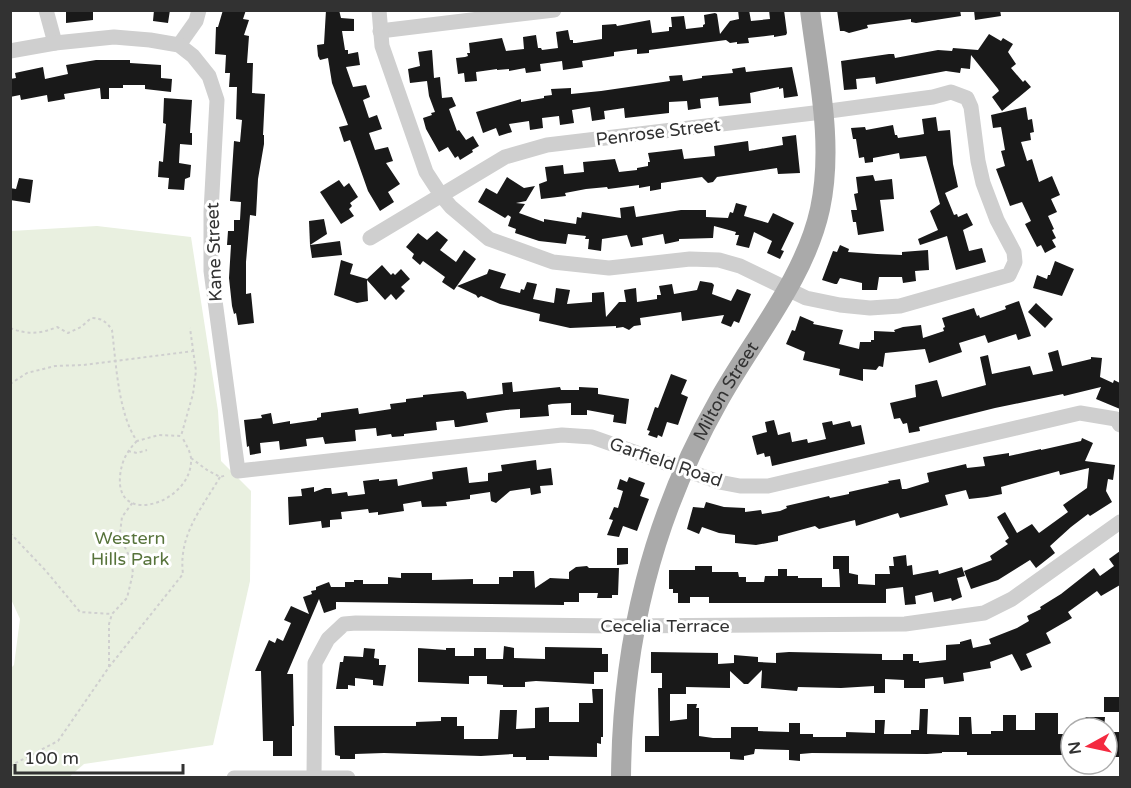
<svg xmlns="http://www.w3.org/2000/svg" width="1131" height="788" font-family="'Varela Round',sans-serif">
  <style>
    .green { fill: #e9f0e0 }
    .building { fill: #191919 }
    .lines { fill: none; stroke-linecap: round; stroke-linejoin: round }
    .path { stroke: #cfcfcf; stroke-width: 2; stroke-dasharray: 3 3; stroke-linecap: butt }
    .minor { stroke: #cfcfcf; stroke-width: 15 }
    .major { stroke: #aaa; stroke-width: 20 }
    .labels { text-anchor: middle; stroke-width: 6; stroke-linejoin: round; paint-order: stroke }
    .street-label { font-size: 18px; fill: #323232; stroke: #fff }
    .park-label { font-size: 18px; fill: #57733b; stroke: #fff }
  </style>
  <rect width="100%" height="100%" fill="#fff"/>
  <path class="green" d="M 97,226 L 191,237 L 218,411 L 221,461 L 251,491 L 250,581 L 213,745 L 84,764 L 69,777 L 11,777 L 10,669 L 14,665 L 20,619 L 10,597 L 11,231 Z"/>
  <g class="building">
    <path d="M 66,10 L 93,10 L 93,20 L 66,23 Z"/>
    <path d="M 154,10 L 170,10 L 168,23 L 153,21 Z"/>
    <path d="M 223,10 L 246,10 L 243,19 L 249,20 L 244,35 L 249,36 L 247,63 L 253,63 L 252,93 L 265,94 L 263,135 L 264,135 L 264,144 L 258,179 L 256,216 L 250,215 L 246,262 L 246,294 L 251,293 L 254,323 L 238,325 L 236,313 L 234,314 L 232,306 L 229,278 L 231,245 L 227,245 L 228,231 L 234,231 L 234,220 L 240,220 L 241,202 L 230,201 L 234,141 L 240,142 L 242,120 L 236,119 L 237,87 L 229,87 L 230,73 L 225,73 L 226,55 L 215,54 L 216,27 L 218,27 Z"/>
    <path d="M 326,10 L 339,10 L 341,18 L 354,19 L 354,31 L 342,31 L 345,50 L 348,50 L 348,54 L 358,52 L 360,65 L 346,67 L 353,87 L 366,85 L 370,97 L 363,100 L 369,118 L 377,115 L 382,129 L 369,133 L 375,150 L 388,147 L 393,161 L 386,163 L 400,184 L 388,192 L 394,202 L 380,211 L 368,191 L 350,140 L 344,142 L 339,127 L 348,125 L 332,83 L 328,58 L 320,60 L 318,56 L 317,45 L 324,44 Z"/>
    <path d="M 738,10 L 749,10 L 751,21 L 770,19 L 769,10 L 784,10 L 787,33 L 786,35 L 774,37 L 774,35 L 748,38 L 749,43 L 737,44 L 737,42 L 730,43 L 726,40 L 649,50 L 649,53 L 637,54 L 637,49 L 614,52 L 614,56 L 582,61 L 583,67 L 563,70 L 562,61 L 540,64 L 541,71 L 526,73 L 525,68 L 509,71 L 509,69 L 497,70 L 497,69 L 476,72 L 477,81 L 465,82 L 464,73 L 458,74 L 456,58 L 465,57 L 468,56 L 467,53 L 470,53 L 469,43 L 502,38 L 506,51 L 524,49 L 523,37 L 536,35 L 538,48 L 541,48 L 542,50 L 558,48 L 556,32 L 568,30 L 570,40 L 573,40 L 573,43 L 576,43 L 602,39 L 602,25 L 616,24 L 617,26 L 650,20 L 652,33 L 669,31 L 669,27 L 672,27 L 671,17 L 684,16 L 686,29 L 703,27 L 703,25 L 705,24 L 704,15 L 715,13 L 717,14 L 720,34 L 730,21 L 739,19 Z"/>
    <path d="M 837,10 L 960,10 L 961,16 L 916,23 L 911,22 L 911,19 L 867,25 L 868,28 L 849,33 L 844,31 L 840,31 Z"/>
    <path d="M 974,10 L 1000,10 L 1001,16 L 975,20 Z"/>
    <path d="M 989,34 L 1001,41 L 1003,38 L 1013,44 L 1008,52 L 1016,64 L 1011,68 L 1023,82 L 1025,80 L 1031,87 L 1002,111 L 992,97 L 999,91 L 998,89 L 971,55 L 970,69 L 961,68 L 960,73 L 946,71 L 876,84 L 875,77 L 856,79 L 857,89 L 844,90 L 841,61 L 889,54 L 894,54 L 895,58 L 938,50 L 952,51 L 953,48 L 978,50 Z"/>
    <path d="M 432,50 L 434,78 L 440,77 L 442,98 L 452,97 L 456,106 L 449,109 L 457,131 L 459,130 L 466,140 L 473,136 L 479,146 L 472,150 L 473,152 L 460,160 L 458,156 L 455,158 L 448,147 L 439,152 L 426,129 L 423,118 L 432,115 L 431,113 L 435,112 L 429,96 L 427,81 L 410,83 L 408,69 L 420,66 L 418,52 Z"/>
    <path d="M 96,60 L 130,60 L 130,63 L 161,65 L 161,78 L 172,79 L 171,92 L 145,89 L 145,85 L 123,85 L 123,88 L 109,88 L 109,99 L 101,99 L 100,88 L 64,94 L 65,99 L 48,102 L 47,95 L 21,100 L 20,95 L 10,97 L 10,79 L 16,78 L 15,73 L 43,67 L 45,79 L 68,74 L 66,65 Z"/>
    <path d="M 745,67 L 746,72 L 792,67 L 798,96 L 784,98 L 783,88 L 779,89 L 779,87 L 750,93 L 751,103 L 719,106 L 718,97 L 700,99 L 701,108 L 688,110 L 687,101 L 669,102 L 669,113 L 625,118 L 624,108 L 604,111 L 605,119 L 592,121 L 590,107 L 572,110 L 574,123 L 560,125 L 559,116 L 542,118 L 543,128 L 530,130 L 529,121 L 509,124 L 512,132 L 499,136 L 496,128 L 483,133 L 476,112 L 521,99 L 521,102 L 544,98 L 544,96 L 552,95 L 551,89 L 571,88 L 571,94 L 601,91 L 670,81 L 669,76 L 682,75 L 683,81 L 702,78 L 702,76 L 733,73 L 732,69 Z"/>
    <path d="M 164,98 L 192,100 L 190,133 L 192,133 L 192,145 L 180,144 L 179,163 L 191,165 L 190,177 L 185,179 L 184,190 L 168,189 L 169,178 L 158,177 L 159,161 L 163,162 L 166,124 L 163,123 Z"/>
    <path d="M 1026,107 L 1028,120 L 1032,119 L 1034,132 L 1030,133 L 1031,140 L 1021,142 L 1027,161 L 1032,159 L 1039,182 L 1052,176 L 1060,195 L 1051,199 L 1057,212 L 1048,216 L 1054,229 L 1052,230 L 1056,238 L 1052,240 L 1056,247 L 1045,253 L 1041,245 L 1037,247 L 1025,224 L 1031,221 L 1022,202 L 1010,206 L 996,169 L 1005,166 L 1001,151 L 1005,150 L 1001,127 L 993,128 L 991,115 Z"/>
    <path d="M 936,117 L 938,131 L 950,130 L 953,164 L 958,187 L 945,193 L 954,215 L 957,214 L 958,217 L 967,213 L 973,225 L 963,230 L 969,251 L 982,248 L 986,262 L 956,270 L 947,236 L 920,245 L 918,239 L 938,230 L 930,211 L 940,204 L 926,156 L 900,159 L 899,153 L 873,158 L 873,162 L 865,163 L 864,157 L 859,158 L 856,139 L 853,139 L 851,128 L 865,127 L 866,130 L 893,125 L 895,135 L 897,135 L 898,138 L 919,135 L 924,134 L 922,119 Z"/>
    <path d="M 796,135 L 800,173 L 778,174 L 777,168 L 717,177 L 713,182 L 708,183 L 702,177 L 661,183 L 661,189 L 650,191 L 650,186 L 639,188 L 639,185 L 608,189 L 607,187 L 586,189 L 565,193 L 566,196 L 541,199 L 539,184 L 547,181 L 545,167 L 563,165 L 564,174 L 584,172 L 583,162 L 615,159 L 619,172 L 637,170 L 637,168 L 648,166 L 648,162 L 650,162 L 648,153 L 682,149 L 684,159 L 715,156 L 714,146 L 748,141 L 749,151 L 783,145 L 782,137 Z"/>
    <path d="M 873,175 L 875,181 L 892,179 L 894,199 L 880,200 L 884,231 L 858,235 L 856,222 L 853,222 L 851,210 L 857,210 L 854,194 L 858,193 L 856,177 Z"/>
    <path d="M 507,177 L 524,188 L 535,186 L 526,201 L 516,203 L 525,204 L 519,213 L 544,222 L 544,219 L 576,224 L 577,217 L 581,218 L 582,212 L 621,218 L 620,208 L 634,206 L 636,217 L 681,210 L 706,210 L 706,217 L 728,218 L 730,212 L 733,213 L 736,203 L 747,206 L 744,216 L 768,223 L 773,213 L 794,223 L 781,250 L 784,251 L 780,259 L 767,253 L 772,241 L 754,232 L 749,248 L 736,245 L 739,235 L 735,235 L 736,232 L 714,226 L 713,238 L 679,239 L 679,241 L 665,244 L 663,234 L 642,238 L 643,245 L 631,247 L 627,235 L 602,239 L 601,251 L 588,249 L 589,239 L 585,239 L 586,236 L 568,234 L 566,244 L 539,241 L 515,233 L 516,229 L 508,226 L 511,217 L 508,215 L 505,218 L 478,202 L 486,188 L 497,194 Z"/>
    <path d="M 19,178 L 33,180 L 30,203 L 10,200 L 10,188 L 16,189 Z"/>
    <path d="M 339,180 L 344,187 L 349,183 L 358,197 L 350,203 L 352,206 L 349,209 L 354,216 L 341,224 L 320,192 Z"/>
    <path d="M 324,219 L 327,234 L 310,245 L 309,221 Z"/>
    <path d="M 437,231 L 448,240 L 440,250 L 456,262 L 464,250 L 476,259 L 454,290 L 442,282 L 445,277 L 423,261 L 420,265 L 412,258 L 414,254 L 406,247 L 418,233 L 427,240 Z"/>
    <path d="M 340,241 L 342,255 L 312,258 L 310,245 Z"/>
    <path d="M 840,245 L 849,249 L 848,252 L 877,254 L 902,255 L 902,252 L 928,250 L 929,270 L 915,271 L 916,281 L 903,283 L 902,277 L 879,277 L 877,290 L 862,290 L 862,283 L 840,278 L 837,284 L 835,284 L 822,280 L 833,251 L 837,252 Z"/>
    <path d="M 341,260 L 353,264 L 350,274 L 367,279 L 382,265 L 391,275 L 393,273 L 395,275 L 401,269 L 410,279 L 401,287 L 405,291 L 396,300 L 391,294 L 385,300 L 367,280 L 368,301 L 357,303 L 334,295 Z"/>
    <path d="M 1055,261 L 1074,269 L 1062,296 L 1033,288 L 1037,275 L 1047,279 L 1048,275 L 1050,275 Z"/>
    <path d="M 489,269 L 506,274 L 500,288 L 520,293 L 521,289 L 524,290 L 527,282 L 537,284 L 533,299 L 554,303 L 556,288 L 570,290 L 567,304 L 592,302 L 592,293 L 604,292 L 606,317 L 619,302 L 626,302 L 624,290 L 636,288 L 637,302 L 657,299 L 657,295 L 661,295 L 659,286 L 672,284 L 674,294 L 697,290 L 700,281 L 712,283 L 714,285 L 712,294 L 731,301 L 737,289 L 751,294 L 739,323 L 734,321 L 731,327 L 721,323 L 724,315 L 682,321 L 681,312 L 640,318 L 641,325 L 634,326 L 629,330 L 623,327 L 616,328 L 616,326 L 570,328 L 539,321 L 540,314 L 500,304 L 481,296 L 478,298 L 476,295 L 457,286 L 487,274 Z"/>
    <path d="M 1019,301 L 1031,336 L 1018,340 L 1016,334 L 988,343 L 985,335 L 959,343 L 962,352 L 929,363 L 925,349 L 885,353 L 883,367 L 879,366 L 876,370 L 863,369 L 863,381 L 839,375 L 840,369 L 803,360 L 805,352 L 786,344 L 792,330 L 795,331 L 800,316 L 814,322 L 813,324 L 843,330 L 839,344 L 859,349 L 860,342 L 871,342 L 871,340 L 874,340 L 874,331 L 895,332 L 894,330 L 903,327 L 921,325 L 923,338 L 944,331 L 943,328 L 945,327 L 942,318 L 974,308 L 977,316 L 979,315 L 980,318 L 1006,309 L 1005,306 Z"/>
    <path d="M 1036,303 L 1053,319 L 1045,328 L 1028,312 Z"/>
    <path d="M 1058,350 L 1062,366 L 1091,359 L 1091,357 L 1102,358 L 1100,377 L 1113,383 L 1114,380 L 1120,383 L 1120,409 L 1096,399 L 1101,387 L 1064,396 L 1063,394 L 995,408 L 919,427 L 920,431 L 909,433 L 907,423 L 903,424 L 900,418 L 894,419 L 890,403 L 916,397 L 915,385 L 937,380 L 942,397 L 986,385 L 980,357 L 988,355 L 992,374 L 1030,366 L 1033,375 L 1053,371 L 1048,353 Z"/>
    <path d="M 671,374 L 687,380 L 681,394 L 688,397 L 678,425 L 667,422 L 662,437 L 658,435 L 657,438 L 648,435 L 650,431 L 647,430 L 655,407 L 658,408 Z"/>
    <path d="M 512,382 L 513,392 L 560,387 L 561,390 L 579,390 L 579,387 L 598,388 L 598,394 L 629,399 L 626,424 L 613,422 L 614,415 L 587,410 L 587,415 L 571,415 L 571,403 L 552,404 L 548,405 L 549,416 L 520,418 L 520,409 L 506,410 L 486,413 L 488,422 L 458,427 L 455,427 L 454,420 L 436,422 L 437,430 L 404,434 L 404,436 L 392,437 L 391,434 L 377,436 L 376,428 L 355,430 L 356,441 L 325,444 L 323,437 L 306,439 L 307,446 L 280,450 L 279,441 L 260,443 L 261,453 L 250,455 L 249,446 L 247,447 L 244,420 L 262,418 L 261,415 L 271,413 L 273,424 L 290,421 L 290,424 L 317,420 L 317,418 L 321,417 L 321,413 L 343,410 L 358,408 L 359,414 L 391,409 L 390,404 L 406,402 L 406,399 L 423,397 L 423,395 L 463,391 L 466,393 L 467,399 L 503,394 L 502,383 Z"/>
    <path d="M 774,420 L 778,435 L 790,432 L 792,442 L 807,439 L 808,443 L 826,439 L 822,423 L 832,421 L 833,425 L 850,421 L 852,427 L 861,425 L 865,444 L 772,466 L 770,456 L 765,457 L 764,453 L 757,455 L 752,436 L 767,432 L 765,422 Z"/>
    <path d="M 1082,438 L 1093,443 L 1085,461 L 1115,465 L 1113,480 L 1108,479 L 1106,491 L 1112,502 L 1090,516 L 1088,514 L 1071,527 L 1050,546 L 1055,553 L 1036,568 L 1030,560 L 998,580 L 971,589 L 964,571 L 992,560 L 990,556 L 1008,544 L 1005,541 L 1009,538 L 997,517 L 1005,512 L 1017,533 L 1032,524 L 1039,533 L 1068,512 L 1063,505 L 1087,488 L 1089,468 L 1060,475 L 1059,471 L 1026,480 L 1001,487 L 1002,494 L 987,497 L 969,499 L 966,490 L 945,495 L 948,505 L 900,518 L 898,513 L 856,526 L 855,520 L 819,529 L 815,526 L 778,536 L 778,541 L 756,545 L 735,543 L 735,535 L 719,533 L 702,527 L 699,534 L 687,529 L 693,507 L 704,508 L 706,502 L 724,507 L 745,508 L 745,512 L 761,510 L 762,514 L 780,511 L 787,508 L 786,506 L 829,496 L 830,498 L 849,494 L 849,492 L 889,483 L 888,481 L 900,479 L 902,489 L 906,489 L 929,482 L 927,473 L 966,464 L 967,468 L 985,466 L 983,457 L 1009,453 L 1009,456 L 1041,449 L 1041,450 L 1081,441 Z"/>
    <path d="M 536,460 L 537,470 L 551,468 L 553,485 L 540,486 L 541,493 L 531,495 L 530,488 L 510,491 L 496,503 L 491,501 L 490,492 L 470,495 L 470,499 L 446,502 L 447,506 L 422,507 L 421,501 L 403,504 L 404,511 L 378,515 L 378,512 L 369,513 L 368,509 L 341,512 L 342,519 L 330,520 L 330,527 L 322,528 L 321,521 L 289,525 L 288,497 L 302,496 L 301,489 L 314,487 L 314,492 L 325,488 L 331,488 L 332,494 L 347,492 L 348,496 L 365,494 L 363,481 L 379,479 L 379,481 L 397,479 L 398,486 L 433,479 L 432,472 L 467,467 L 469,483 L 488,481 L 488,473 L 502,471 L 501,465 Z"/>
    <path d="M 629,477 L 645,483 L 640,496 L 649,499 L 644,512 L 637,531 L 623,526 L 619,537 L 607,535 L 613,520 L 609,519 L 614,507 L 618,508 L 623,491 L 617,489 L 620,479 L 627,482 Z"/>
    <path d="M 617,548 L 628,548 L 628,564 L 617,565 Z"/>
    <path d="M 1120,551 L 1120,585 L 1101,596 L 1097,591 L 1068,612 L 1072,618 L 1046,633 L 1051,643 L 1026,654 L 1032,667 L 1021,671 L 1012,654 L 990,662 L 991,668 L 963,673 L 964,681 L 944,684 L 943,677 L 925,679 L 925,688 L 904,688 L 904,680 L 885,679 L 885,693 L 874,693 L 874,686 L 841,688 L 798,687 L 797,691 L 761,688 L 762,670 L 748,684 L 744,684 L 730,671 L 730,688 L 686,687 L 686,694 L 670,694 L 670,721 L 687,719 L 687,704 L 697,704 L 696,708 L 699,708 L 699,736 L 713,738 L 731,738 L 731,727 L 758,727 L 758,731 L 789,732 L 789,723 L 800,723 L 800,734 L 813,734 L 813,737 L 846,737 L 846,732 L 875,733 L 875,720 L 885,720 L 884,734 L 911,734 L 911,730 L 919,730 L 920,709 L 928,709 L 927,734 L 959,735 L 959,717 L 971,717 L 972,734 L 991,734 L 991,731 L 1003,731 L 1003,715 L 1016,715 L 1016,730 L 1035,730 L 1035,713 L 1058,713 L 1058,734 L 1069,734 L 1069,755 L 967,755 L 967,752 L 942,752 L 942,753 L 927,754 L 812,753 L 800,754 L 800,761 L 789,760 L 789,750 L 755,749 L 754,754 L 744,756 L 744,760 L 730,759 L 730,752 L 645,752 L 645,736 L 659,736 L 658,688 L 662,688 L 662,673 L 651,673 L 651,652 L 718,653 L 718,664 L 734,663 L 734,655 L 758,657 L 758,662 L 776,663 L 776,653 L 789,652 L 882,654 L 882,660 L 903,660 L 903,654 L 913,654 L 913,661 L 919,661 L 919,663 L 946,660 L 946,645 L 960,644 L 960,642 L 971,639 L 973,648 L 991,644 L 989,639 L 1017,628 L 1029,621 L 1027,616 L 1041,609 L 1040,607 L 1061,594 L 1094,568 L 1100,576 L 1114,566 L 1109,559 Z"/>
    <path d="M 906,555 L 907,566 L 912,565 L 913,575 L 938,570 L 939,574 L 962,567 L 965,576 L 957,578 L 962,597 L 952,601 L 951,598 L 934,602 L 932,592 L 915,596 L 916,604 L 905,605 L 903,587 L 886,589 L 886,603 L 709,603 L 709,597 L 690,597 L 690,603 L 678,603 L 678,593 L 673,593 L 673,589 L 669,589 L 669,570 L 695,570 L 695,566 L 712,566 L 712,572 L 738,572 L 739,577 L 746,577 L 746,582 L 764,582 L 765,576 L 778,576 L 778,569 L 787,569 L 787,576 L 798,576 L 798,578 L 822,578 L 822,587 L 840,587 L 839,569 L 833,569 L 833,556 L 849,556 L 849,573 L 858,575 L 858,584 L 875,585 L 875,574 L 890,574 L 889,566 L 894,566 L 893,557 Z"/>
    <path d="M 587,566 L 589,568 L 619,568 L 618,595 L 612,595 L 612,598 L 597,598 L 598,593 L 579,593 L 579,602 L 564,602 L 564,605 L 336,602 L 336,609 L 324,613 L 319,599 L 287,674 L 293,674 L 294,726 L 292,726 L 292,756 L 273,756 L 273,741 L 263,741 L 261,671 L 255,671 L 269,640 L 275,643 L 277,638 L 283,641 L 291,623 L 284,620 L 291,606 L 309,614 L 303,597 L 312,594 L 311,591 L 316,590 L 316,587 L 329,582 L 331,587 L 345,587 L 345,582 L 354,582 L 354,580 L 363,580 L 363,584 L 388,584 L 388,577 L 401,578 L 401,573 L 432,573 L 432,580 L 473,579 L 473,584 L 499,584 L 499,577 L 513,577 L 513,571 L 534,571 L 535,588 L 550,578 L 569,579 L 569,572 L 576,567 Z"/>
    <path d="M 504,646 L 514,648 L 514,658 L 545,659 L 545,647 L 602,648 L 602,654 L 608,654 L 608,672 L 594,672 L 594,684 L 536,681 L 525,682 L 525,687 L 503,687 L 503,685 L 487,684 L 487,676 L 469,676 L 469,684 L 418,682 L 418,648 L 446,650 L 446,648 L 455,648 L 455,656 L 474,656 L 474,648 L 486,648 L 486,659 L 503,659 Z"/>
    <path d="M 364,648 L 375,649 L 374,658 L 379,659 L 379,665 L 386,665 L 383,686 L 373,685 L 373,680 L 355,678 L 355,686 L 348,685 L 348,689 L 336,689 L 340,662 L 343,662 L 344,656 L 363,657 Z"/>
    <path d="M 592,689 L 603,689 L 603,737 L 601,737 L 601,744 L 597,743 L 597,757 L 549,756 L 549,760 L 526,760 L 526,757 L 513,757 L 513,754 L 481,756 L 384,753 L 355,754 L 355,759 L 340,759 L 340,756 L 335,755 L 334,726 L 416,726 L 416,722 L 441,721 L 441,717 L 457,717 L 457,726 L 464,726 L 464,739 L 498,739 L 500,710 L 517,710 L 516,729 L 535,728 L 535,708 L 549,707 L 549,722 L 579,722 L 579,703 L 593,703 Z"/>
    <rect x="1104" y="697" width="16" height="15"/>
    <path d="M 1086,717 L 1105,717 L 1104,728 L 1078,728 Z"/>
    <rect x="1112" y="732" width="8" height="25"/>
  </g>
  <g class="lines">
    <g class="path">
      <path d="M 10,328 C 28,335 40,334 57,327 L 68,333 L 81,327 L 91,318 C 101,318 106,321 112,330 C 116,362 118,414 137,441 L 159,435 L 181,436 L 193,394 L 196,371 L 190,328"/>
      <path d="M 10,384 L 27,373 L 55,366 L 83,365 L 194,351"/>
      <path d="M 137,441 C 127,451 121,462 120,477 C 116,528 193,502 191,459 C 191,452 185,443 182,437"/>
      <path d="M 128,451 L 137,453 L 147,450"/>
      <path d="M 191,458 L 207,470 L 220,477 L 227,475"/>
      <path d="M 10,533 L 46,571 L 80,612 L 112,614"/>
      <path d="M 109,667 L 183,574 C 178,535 202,508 220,477"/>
      <path d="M 10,766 L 58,741 L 109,667 L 109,624 L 112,614 L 127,598 L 133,573 L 131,560 L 121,539 L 120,533 L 122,517 L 133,502"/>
    </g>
    <g class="minor">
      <path d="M 46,10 L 55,43"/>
      <path d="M 380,31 L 554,10"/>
      <path d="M 179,45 L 196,21 L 199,10"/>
      <path d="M 10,51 L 55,43 L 114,37 L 150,40 L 179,45 L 193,56 L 209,76 L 217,100 L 211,212 L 211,271 L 238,471 L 562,435 L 592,437 L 719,482 L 740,486 L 768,486 L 1080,413 L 1116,419 L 1120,425"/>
      <path d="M 370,238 L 505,157 L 547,145 L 822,112 L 933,97 L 951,92 L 967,98 L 971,107 L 978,161 L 983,183 L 997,220 L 1014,252 L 1015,262 L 1009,275 L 900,306 L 870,308 L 840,305 L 806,298 L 740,266 L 719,260 L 690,259 L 609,268 L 553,262 L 489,239 L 451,207 L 441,195 L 426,172 L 382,46 L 379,10"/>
      <path d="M 314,777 L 315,663 L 328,639 L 344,624 L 356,623 L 615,626 L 905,624 L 984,613 L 1012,599 L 1120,522"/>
      <path d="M 234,778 L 348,778"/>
    </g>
    <path class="major" id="s1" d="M 621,778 C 622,642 652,518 719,400 C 753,339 805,278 820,209 C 834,144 818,75 810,10"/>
  </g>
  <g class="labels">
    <g class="street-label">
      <text transform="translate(658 132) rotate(-7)" y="6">Penrose Street</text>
      <text transform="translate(214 252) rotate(-92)" y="6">Kane Street</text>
      <text dy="6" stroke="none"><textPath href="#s1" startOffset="406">Milton Street</textPath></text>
      <text transform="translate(666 462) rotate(19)" y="6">Garfield Road</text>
      <text x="665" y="632">Cecelia Terrace</text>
    </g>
    <g class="park-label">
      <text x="130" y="544">Western<tspan x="130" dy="21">Hills Park</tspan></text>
    </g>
  </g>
  <rect width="1131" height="788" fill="none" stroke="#323232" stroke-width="24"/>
  <g transform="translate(1089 746) rotate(262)"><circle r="28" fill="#ffffff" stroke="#adadad" stroke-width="1.5"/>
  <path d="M0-4.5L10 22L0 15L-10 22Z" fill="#f42a40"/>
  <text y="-9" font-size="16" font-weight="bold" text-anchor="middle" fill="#323232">N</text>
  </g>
  <path d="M15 764v9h168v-9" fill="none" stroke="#323232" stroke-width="3"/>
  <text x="24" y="764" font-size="18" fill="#323232" stroke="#ffffff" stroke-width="4.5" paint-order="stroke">100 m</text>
</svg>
